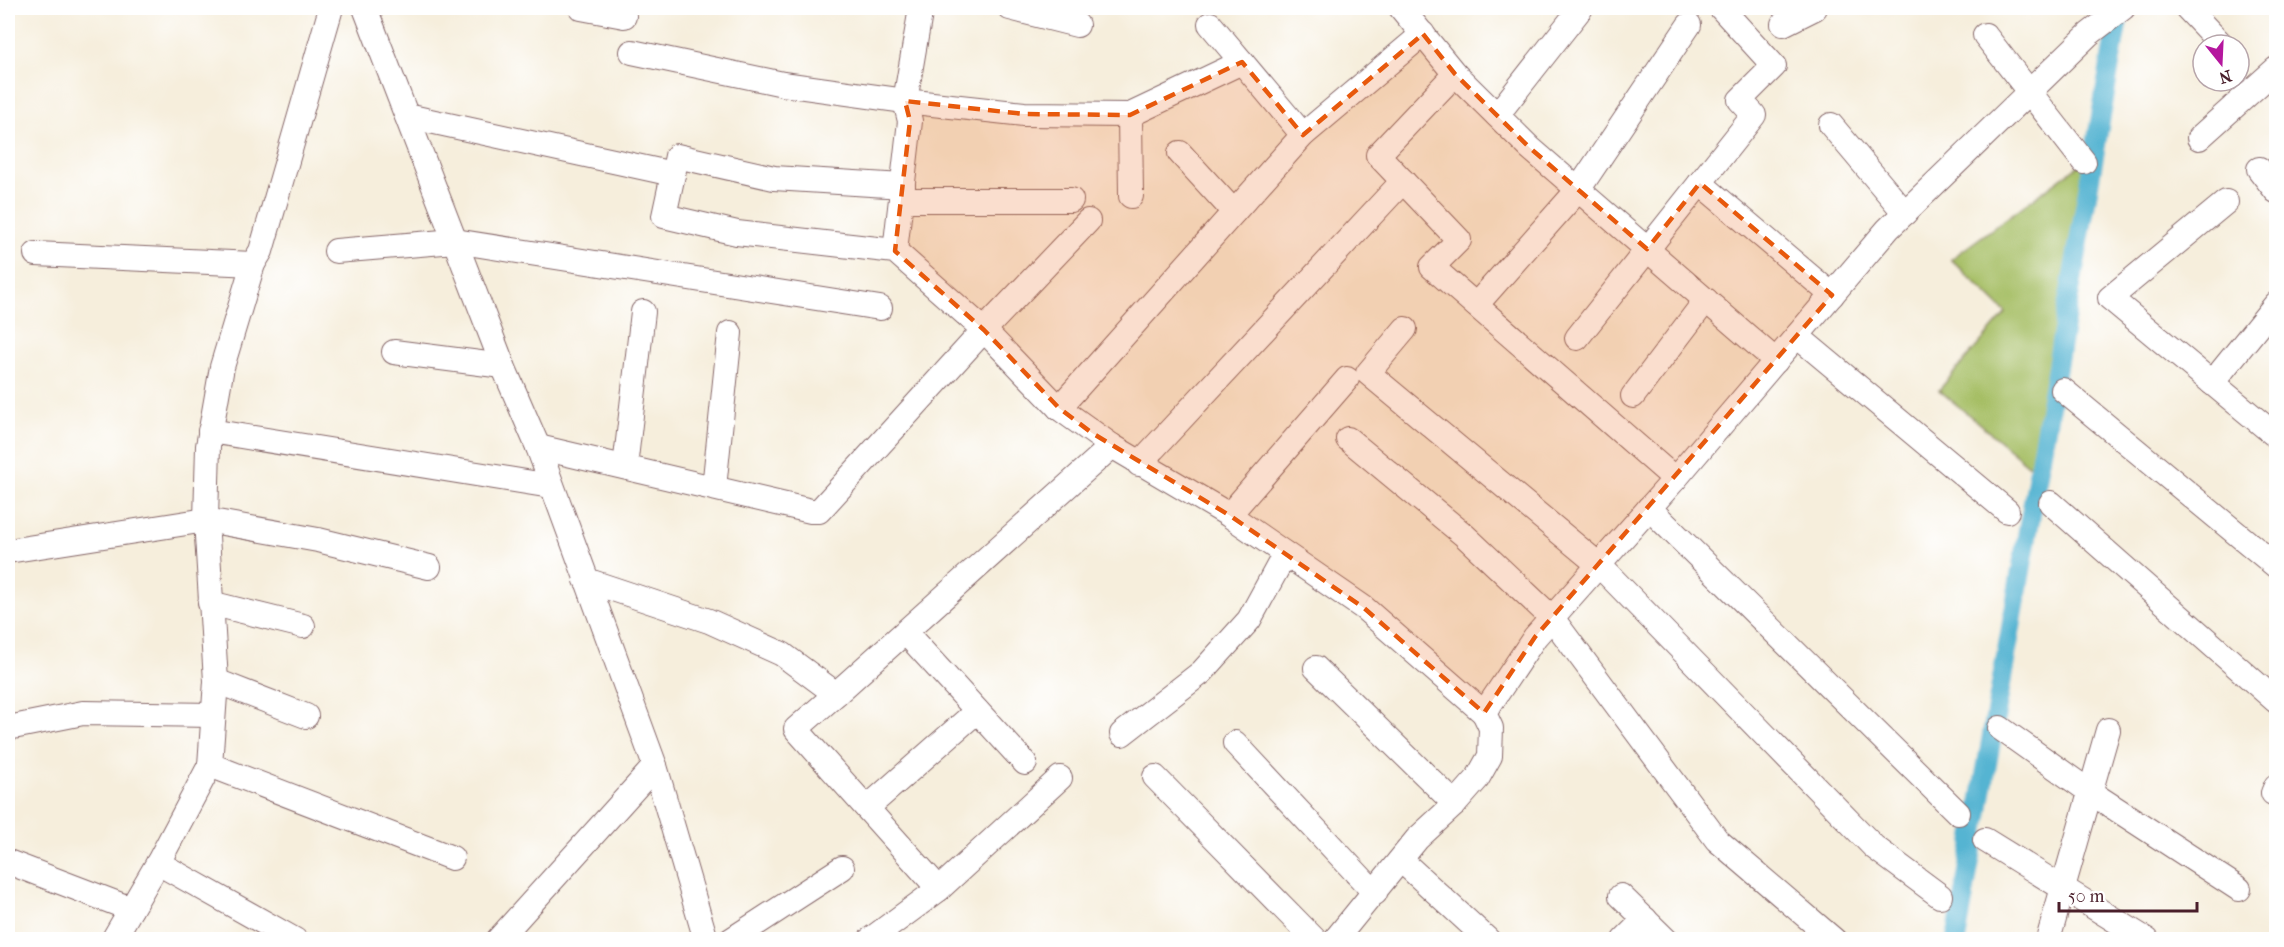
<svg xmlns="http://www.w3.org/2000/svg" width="2284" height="947" font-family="'IM FELL French Canon',serif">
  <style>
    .green { fill: #a5be64; stroke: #786e48; stroke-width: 1.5 }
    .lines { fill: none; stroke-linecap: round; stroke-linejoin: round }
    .canal { stroke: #54b4d2; stroke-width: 20 }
    .minor-casing { stroke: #866769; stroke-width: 26 }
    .minor { stroke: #fff; stroke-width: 24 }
    .marked { fill: #e8590c; fill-opacity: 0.2; stroke: #e8590c; stroke-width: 4.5; stroke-dasharray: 12 8; stroke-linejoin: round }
  </style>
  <rect width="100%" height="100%" fill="#fff"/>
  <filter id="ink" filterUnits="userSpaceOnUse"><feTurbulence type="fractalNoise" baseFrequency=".0167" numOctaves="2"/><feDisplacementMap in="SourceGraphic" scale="12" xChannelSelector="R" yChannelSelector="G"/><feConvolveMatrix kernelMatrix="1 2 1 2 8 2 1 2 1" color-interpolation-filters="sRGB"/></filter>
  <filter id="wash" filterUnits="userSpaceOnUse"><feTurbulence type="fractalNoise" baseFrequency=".008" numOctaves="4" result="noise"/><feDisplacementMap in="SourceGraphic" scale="24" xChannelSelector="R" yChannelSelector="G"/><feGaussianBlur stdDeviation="1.35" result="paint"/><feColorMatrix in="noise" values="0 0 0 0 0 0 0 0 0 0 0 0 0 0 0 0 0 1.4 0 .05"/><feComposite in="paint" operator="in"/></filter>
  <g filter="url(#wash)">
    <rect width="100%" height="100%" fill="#f6eedc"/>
    <path class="green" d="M 2094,154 L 2038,473 L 1939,390 L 2006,313 L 1951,259 Z"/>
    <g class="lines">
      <path class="canal" d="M 1956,940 L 2120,8"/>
    </g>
  </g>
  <g filter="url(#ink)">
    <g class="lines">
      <g class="minor-casing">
        <g id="minor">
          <path d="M 365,8 L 503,366 L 538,447 L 655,766 L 706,940"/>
          <path d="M 581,8 L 624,16"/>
          <path d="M 1010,8 L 1077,25"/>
          <path d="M 1401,8 L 1455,74 L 1530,148 L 1776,361"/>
          <path d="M 2187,8 L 2222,45"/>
          <path d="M 1210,24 L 1303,135"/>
          <path d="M 1783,24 L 1815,8"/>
          <path d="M 1985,35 L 2084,162"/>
          <path d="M 632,52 L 783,84 L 905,101 L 1024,114 L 1130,115 L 1242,62"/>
          <path d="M 1455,74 L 1378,155 L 1459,240 L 1432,267 L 1675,479"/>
          <path d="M 1130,115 L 1131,196"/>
          <path d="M 1497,115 L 1581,8"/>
          <path d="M 407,116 L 673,174"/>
          <path d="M 1831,125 L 1905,213"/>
          <path d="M 2199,138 L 2276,69"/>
          <path d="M 1180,153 L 1234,212"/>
          <path d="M 2259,169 L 2276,191"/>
          <path d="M 1700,183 L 1832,295"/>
          <path d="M 903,186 L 774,178 L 677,156 L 664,216 L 737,233 L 895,251 L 984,330 L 1059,408 L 1112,446 L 1229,515 L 1364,608 L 1484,713"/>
          <path d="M 901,200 L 1071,200"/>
          <path d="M 2226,202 L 2110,298 L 2276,436"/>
          <path d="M 336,251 L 455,241 L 880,308"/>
          <path d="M 895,251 L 910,121 L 905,101 L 921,8"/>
          <path d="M 36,254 L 253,264 L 261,251 L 331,8"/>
          <path d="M 1476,305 L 1578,190 L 1689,25"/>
          <path d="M 1405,329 L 1368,373 L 1599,565 L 1874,847 L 1940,896"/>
          <path d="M 1797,336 L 2007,511"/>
          <path d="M 1577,338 L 1754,115 L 1740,100 L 1774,66 L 1721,8"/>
          <path d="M 394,352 L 503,366"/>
          <path d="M 2212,383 L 2276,304"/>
          <path d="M 2063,390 L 2276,566"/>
          <path d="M 1633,396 L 1706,300"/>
          <path d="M 1059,408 L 1303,135 L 1423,34"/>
          <path d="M 210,431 L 551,486"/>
          <path d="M 1348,439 L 1464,535 L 1552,618 L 1717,840 L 1834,940"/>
          <path d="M 538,447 L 811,511 L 819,511 L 984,330 L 1088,221"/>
          <path d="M 1139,464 L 1403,181"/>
          <path d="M 625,467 L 643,312"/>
          <path d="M 714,488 L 730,333"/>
          <path d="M 2051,503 L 2276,701"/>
          <path d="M 1649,508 L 1958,813"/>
          <path d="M 1229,515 L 1347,379"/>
          <path d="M 8,551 L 206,520 L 318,540 L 429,567"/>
          <path d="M 586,580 L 709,621 L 782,654 L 836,694 L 1112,446"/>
          <path d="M 210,603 L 303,626"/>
          <path d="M 906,633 L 1025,763"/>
          <path d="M 1316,668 L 1455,804"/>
          <path d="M 216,681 L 306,716"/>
          <path d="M 836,694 L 796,729 L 939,889"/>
          <path d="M 8,728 L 83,713 L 213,715"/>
          <path d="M 2000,728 L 2090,792 L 2239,889"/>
          <path d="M 1122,734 L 1202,672 L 1249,620 L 1285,554"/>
          <path d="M 1235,743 L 1375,893"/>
          <path d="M 210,765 L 452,858"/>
          <path d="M 1155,777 L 1315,940"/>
          <path d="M 2273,793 L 2276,786"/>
          <path d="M 867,808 L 977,711"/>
          <path d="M 1985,840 L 2147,940"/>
          <path d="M 1402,861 L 1488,940"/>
          <path d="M 8,862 L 131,909"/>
          <path d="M 158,863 L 295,940"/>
          <path d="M 1621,896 L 1666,940"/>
          <path d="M 113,940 L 158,863 L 210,765 L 216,681 L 206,520 L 208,446 L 222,367 L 253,264"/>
          <path d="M 498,940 L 655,766"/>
          <path d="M 731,940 L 842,868"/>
          <path d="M 870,940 L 939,889 L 1060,778"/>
          <path d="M 1335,940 L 1417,839 L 1455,804 L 1477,779 L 1490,756 L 1491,728 L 1484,713 L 1535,637 L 1675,479 L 1888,229 L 2089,34 L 2123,8"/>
          <path d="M 1624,940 L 1645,919"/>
          <path d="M 2048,940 L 2108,730"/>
        </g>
      </g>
      <use href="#minor" class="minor"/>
    </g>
  </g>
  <path class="marked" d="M 1423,34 L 1455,74 L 1530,148 L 1647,249 L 1700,183 L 1832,295 L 1535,637 L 1484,713 L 1364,608 L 1229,515 L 1092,433 L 1059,408 L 984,330 L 895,251 L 910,121 L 905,101 L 1024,114 L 1130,115 L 1242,62 L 1303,135 Z"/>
  <rect width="2284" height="947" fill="none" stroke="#fff" stroke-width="30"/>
  <g transform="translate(2221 63) rotate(162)"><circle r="28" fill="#ffffff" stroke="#b7a5aa" stroke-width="1.5"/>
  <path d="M0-4.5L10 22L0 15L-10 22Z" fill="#b5179e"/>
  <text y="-9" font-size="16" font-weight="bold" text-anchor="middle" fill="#4a1f2b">N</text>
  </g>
  <path d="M2059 902v9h138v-9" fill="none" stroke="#4a1f2b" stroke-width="3"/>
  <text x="2068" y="902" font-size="18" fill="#4a1f2b" stroke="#ffffff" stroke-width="4.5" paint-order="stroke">50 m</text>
</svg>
